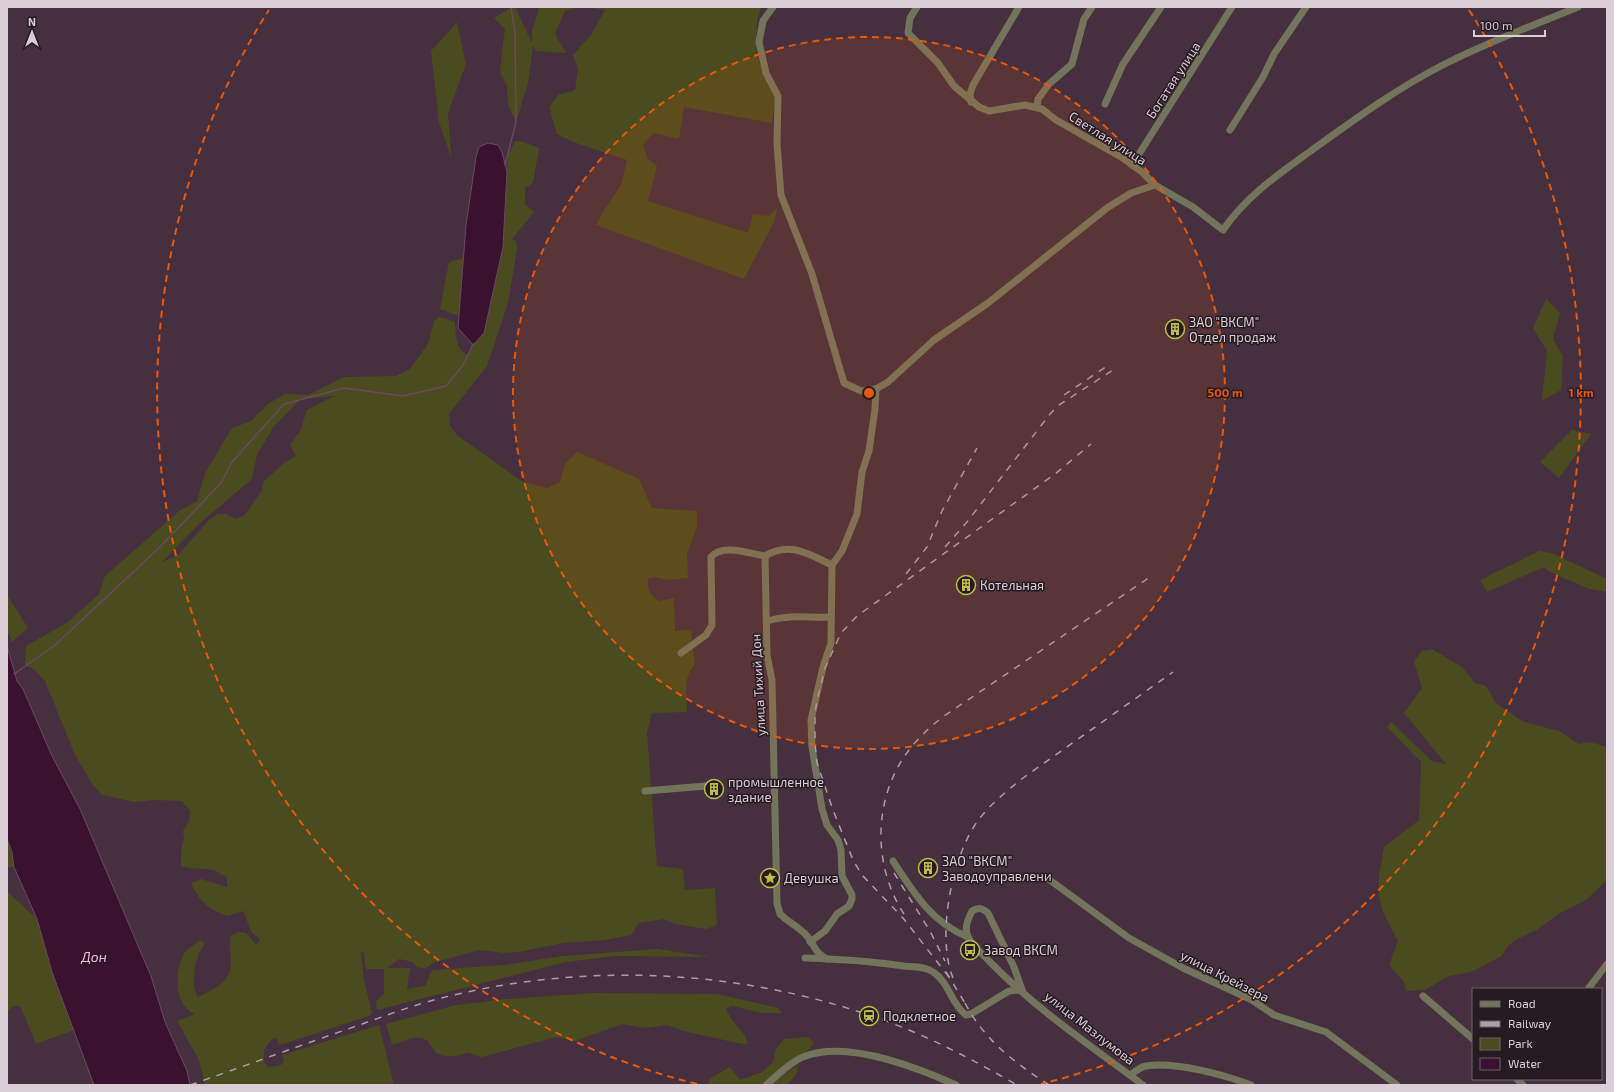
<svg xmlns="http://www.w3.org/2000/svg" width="1614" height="1092" font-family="'Exo 2',sans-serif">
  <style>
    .green { fill: #4a4b1f; fill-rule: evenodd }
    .water { fill: #3b1130; stroke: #6b4962 }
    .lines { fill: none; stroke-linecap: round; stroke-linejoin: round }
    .stream { stroke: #6b4962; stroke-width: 1.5 }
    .minor { stroke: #73745c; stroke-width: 7 }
    .rail { stroke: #ae9ea9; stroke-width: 1.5; stroke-dasharray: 7 7; stroke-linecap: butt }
    .ring { fill: none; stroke: #e8590c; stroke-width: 2; stroke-dasharray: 7 5 }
    .labels { text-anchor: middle; stroke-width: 3; stroke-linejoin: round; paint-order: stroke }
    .street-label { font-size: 13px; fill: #dbcdd6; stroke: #261b22 }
    .poi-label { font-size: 13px; fill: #dbcdd6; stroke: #261b22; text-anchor: start }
    .water-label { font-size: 14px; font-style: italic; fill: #feb3e7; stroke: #261b22 }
    .centre { fill: #e8590c; stroke: #261b22; stroke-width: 2 }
    .ring-label { font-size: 12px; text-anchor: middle; font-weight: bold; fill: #e8590c; stroke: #261b22; stroke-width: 3; stroke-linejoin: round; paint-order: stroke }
  </style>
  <rect width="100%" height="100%" fill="#46303f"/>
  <g class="green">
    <path d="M 512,7 L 515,7 L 532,43 L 532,30 L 539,10 L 538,7 L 578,7 L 565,11 L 555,34 L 566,53 L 536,51 L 533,46 L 528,83 L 516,122 L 508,104 L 507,87 L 500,71 L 505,29 L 494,18 Z"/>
    <path d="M 587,7 L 761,7 L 757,23 L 756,48 L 758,60 L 775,96 L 772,123 L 684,107 L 679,139 L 653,133 L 643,145 L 647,158 L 657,166 L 648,201 L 748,233 L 753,214 L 769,216 L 778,206 L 774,222 L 744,279 L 596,225 L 603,212 L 621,185 L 627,160 L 573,142 L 557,134 L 549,107 L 558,95 L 575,90 L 578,69 L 573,55 L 591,35 L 605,10 Z"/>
    <path d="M 457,22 L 466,64 L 448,113 L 451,157 L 439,122 L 431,51 Z"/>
    <path d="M 515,141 L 520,141 L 539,148 L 533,183 L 525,188 L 525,204 L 534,212 L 512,239 L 516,241 L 517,249 L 508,303 L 487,366 L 449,414 L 450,426 L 458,436 L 523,482 L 547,488 L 560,482 L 565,464 L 577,452 L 639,479 L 652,508 L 697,511 L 697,527 L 687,554 L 688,578 L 668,580 L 654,577 L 648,579 C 647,589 651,596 659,601 L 674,598 L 675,631 L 691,630 L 695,664 C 682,680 687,693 687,712 L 652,713 L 647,733 L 657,866 L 683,869 L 685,890 L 715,888 L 717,925 L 706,929 L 675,924 L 664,919 L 639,923 L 631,935 L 605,940 L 563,943 L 519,952 L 504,953 L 479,950 L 433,963 L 425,969 L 417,967 L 413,962 L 399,959 L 387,968 L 410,968 L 407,989 L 425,986 L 432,970 L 504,965 L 562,956 L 657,949 L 710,957 L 615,956 L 566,962 L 377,1010 L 376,1001 L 384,994 L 384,969 L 366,969 L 364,953 L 361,952 L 364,980 L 372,1013 L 369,1016 L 280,1045 L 276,1038 L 273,1038 L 264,1050 L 264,1062 L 269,1067 L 281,1065 L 284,1062 L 282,1055 L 379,1025 L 394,1085 L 205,1085 L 199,1060 L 177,1021 L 195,1014 C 174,1006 174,971 184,954 C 187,948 196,944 201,940 L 205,944 C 195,954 190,985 198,997 C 214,989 231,983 231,961 C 231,952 229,945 231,936 L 238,932 L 246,933 L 257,945 L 260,939 L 252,933 L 243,911 L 227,916 C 208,909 200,902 191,883 L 201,879 L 227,887 L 227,878 C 210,864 200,872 181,866 L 181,850 L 184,839 L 183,831 L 189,821 L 190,811 L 182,801 L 154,800 L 135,802 L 102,795 L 92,784 L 75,755 L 45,681 L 34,669 L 25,665 L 26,646 L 68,622 L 99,594 L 105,576 L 179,511 L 197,501 L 205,473 L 232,428 L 251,421 L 269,403 L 285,394 L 308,395 L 344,377 L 396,376 L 410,369 L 428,344 L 434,321 L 440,317 L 455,322 C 456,335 455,350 468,355 L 473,345 L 484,333 L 503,247 L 508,155 ZM 334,396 L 307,410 L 300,431 L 290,445 L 296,456 L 284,463 L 263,482 L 262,490 L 245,515 L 236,519 L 226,514 L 218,514 L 209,520 L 178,555 L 162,562 L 198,525 L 252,479 L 257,455 L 274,426 L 301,399 Z"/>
    <path d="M 463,258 L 459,316 L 440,309 L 449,262 Z"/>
    <path d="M 1546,299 L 1560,313 L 1553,339 L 1563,356 L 1561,390 L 1542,401 L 1547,351 L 1533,328 Z"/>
    <path d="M 1572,430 L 1591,434 L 1559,478 L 1540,462 Z"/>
    <path d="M 1539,551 L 1552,553 L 1607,579 L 1607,592 L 1589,589 L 1548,571 L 1544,567 L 1487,592 L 1480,580 Z"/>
    <path d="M 7,595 L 28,628 L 12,642 L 7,630 Z"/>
    <path d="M 1432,649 L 1462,667 L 1475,683 L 1486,686 L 1496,703 L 1524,722 L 1559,731 L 1579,744 L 1590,742 L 1607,747 L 1607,880 L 1586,900 L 1560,913 L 1538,929 L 1515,940 L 1507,947 L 1502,956 L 1471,972 L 1449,976 L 1425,990 L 1406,991 L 1404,982 L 1389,965 L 1398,941 C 1391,927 1380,911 1379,894 C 1377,879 1382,862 1384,847 L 1419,820 L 1421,762 L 1387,727 L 1391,722 L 1432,761 L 1446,764 L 1404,713 L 1422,688 L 1414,662 L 1422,651 Z"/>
    <path d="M 7,842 L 9,843 L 14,867 L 7,867 Z"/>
    <path d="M 7,891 L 37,919 L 52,971 L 74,1030 L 36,1044 L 20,1006 L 14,1006 L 7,1011 Z"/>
    <path d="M 594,993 L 717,994 L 778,1008 L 782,1013 L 761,1013 L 733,1006 L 726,1008 C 730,1021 743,1029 748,1043 L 742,1044 L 683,1031 L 667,1025 L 645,1028 L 622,1024 L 575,1041 L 556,1037 L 482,1057 L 467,1053 L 456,1056 L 444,1056 L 436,1053 L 427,1040 L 420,1038 L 412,1038 L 392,1045 L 386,1024 L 456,1005 L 507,999 Z"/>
    <path d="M 808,1037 L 814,1043 L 802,1057 L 760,1085 L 707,1085 L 711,1078 L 730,1067 L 740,1080 L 762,1072 L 773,1062 L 775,1051 L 784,1039 Z"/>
    <path d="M 798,1065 L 796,1075 L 787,1085 L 769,1085 Z"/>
  </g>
  <g class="water">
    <path d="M 488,143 L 498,145 L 502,152 L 507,172 L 503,247 L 484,333 L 473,345 L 458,328 L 466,225 L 476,157 L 479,147 Z"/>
    <path d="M 7,646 L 17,681 L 23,689 L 52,756 L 80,809 L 139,948 L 151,976 L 165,1022 L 187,1071 L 190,1085 L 94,1085 L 52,972 L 37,919 L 14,867 L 12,852 L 7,839 Z"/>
  </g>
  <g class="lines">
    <g class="stream">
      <path d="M 505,165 L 516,122 L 515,32 L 511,7"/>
      <path d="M 14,674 L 54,646 L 160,547 L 221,483 L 232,462 L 284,404 L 344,388 L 403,396 L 446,386 L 464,364 L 473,344"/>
    </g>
    <g class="minor">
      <path d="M 773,7 L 763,21 L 759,42 L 766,73 L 778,96 L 777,144 L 781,195 L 812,274 L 844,383 L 861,391 L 876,389"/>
      <path d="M 917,7 L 910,18 L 908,33 L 938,63 L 954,86 L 979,107 L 989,111 L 1025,105 L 1042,109 L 1056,120 L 1121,157 L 1142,172 L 1155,185 L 1193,207 L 1223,230 C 1247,195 1279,174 1312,150 C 1354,120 1396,89 1441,66 C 1485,43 1532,26 1578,7"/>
      <path d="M 971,102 L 970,94 L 973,85 L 1019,7"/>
      <path d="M 1105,104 L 1123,64 L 1161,7"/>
      <path d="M 1037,107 L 1038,99 L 1049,84 L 1072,64 L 1084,19 L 1092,7"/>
      <path d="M 1230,130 L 1263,77 L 1274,54 L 1306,7"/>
      <path d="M 1132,165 L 1232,7"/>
      <path d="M 765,556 L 767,655 L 772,680 L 777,903 L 780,914 C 788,922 799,927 807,936 C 815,946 814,952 827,959"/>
      <path d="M 767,621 C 791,614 808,618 831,617"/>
      <path d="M 681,653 L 706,635 L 712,625 L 711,557 C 722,543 751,554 765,556 C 790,541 808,554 832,565"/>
      <path d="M 645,791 L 706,786"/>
      <path d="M 893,861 C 913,892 932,923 968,937"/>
      <path d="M 1047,878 L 1129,938 L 1183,968 L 1252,1000 L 1274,1015 L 1326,1032 L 1397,1085"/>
      <path d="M 810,942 L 825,931 L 837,914 L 849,906 L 852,899 L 852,895 L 842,876 L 841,850 L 838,840 L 827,825 L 822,809 L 812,747 L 811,720 L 823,667 L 831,643 L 832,565 L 842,551 L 857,514 L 862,472 L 869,451 L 875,409 L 876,389 L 888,382 L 934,340 L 988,303 L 1107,208 L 1131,193 L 1155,185"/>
      <path d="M 805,958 C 838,959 871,961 903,966 C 913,967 925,966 933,972 C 949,982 951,1004 966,1015 L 971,1014 L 1009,991 L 1022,990"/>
      <path d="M 1588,989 L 1607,964"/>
      <path d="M 1022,990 L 1014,967 L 988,913 C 982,908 979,907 972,911 C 968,919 964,927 968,937 C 972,946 983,954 990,962 C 1036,1009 1091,1046 1143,1085"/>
      <path d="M 1423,996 L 1473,1039"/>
      <path d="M 1130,1075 C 1135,1072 1140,1067 1146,1066 C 1174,1061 1225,1075 1251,1085"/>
      <path d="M 1517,1079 L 1523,1085"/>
      <path d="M 766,1085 C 777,1076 790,1062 803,1057 C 846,1039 916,1067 956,1085"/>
    </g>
    <g class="rail">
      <path d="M 1064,395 L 1107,366"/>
      <path d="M 945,547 L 967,522 L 1050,414 L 1059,405 L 1113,370"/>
      <path d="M 906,574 L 927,547 L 942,511 L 977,448"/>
      <path d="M 894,873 L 930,931 L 945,961"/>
      <path d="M 904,914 C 872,865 873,797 909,750 C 919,737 931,726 944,716 L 1153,575"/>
      <path d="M 946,972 L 968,1008"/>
      <path d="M 949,977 L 903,918 L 862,875 L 853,860 L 833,810 L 817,763 L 815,743 L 815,713 L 817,701 L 825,668 L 841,633 L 857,616 L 1055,474 L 1091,444"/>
      <path d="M 953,978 C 936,937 952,857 977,822 C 989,805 1007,791 1023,778 L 1173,672"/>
      <path d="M 965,1003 C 984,1040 1015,1063 1049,1085"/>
      <path d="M 190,1085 C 242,1067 293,1048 345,1030 C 371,1021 397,1011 423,1003 C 582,958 757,968 909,1030 C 947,1046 982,1065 1017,1085"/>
    </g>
  </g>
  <circle cx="869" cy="393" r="356" fill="#e8590c" fill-opacity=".12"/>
  <g class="ring">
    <circle cx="869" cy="393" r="356"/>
    <path d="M697 1084A712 712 0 0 1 269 10M1469 10A712 712 0 0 1 1041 1084"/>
  </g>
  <defs>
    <g id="building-ring" transform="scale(1)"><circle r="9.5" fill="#261b22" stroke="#bebf42" stroke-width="1.5"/><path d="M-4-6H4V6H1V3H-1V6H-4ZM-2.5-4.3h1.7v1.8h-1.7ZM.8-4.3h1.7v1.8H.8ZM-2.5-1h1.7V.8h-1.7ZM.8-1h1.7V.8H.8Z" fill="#bebf42"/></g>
    <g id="sight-ring" transform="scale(1)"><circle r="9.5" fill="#261b22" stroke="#bebf42" stroke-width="1.5"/><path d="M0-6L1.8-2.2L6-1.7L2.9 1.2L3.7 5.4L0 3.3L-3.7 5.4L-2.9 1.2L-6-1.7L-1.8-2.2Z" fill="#bebf42"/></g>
    <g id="bus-ring" transform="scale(1)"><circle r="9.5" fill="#261b22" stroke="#bebf42" stroke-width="1.5"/><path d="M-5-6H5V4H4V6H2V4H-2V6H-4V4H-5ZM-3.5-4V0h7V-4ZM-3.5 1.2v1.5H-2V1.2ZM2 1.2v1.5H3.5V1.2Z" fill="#bebf42"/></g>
    <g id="station-ring" transform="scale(1)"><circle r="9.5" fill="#261b22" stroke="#bebf42" stroke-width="1.5"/><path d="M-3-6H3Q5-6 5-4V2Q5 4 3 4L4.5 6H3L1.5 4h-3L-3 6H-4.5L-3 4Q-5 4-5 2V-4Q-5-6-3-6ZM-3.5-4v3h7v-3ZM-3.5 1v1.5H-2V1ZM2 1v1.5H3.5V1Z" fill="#bebf42"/></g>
  </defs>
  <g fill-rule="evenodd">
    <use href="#building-ring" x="1175" y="329"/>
    <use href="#building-ring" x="966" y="585"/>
    <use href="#building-ring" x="714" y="789"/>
    <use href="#building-ring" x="928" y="868"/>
    <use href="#sight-ring" x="770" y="878"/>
    <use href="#bus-ring" x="970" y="950"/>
    <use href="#station-ring" x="869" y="1016"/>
  </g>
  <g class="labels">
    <g class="street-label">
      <text transform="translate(1173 80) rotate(-57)" y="5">Богатая улица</text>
      <text transform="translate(1108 138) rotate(32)" y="5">Светлая улица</text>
      <text transform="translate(758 685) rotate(-93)" y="5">улица Тихий Дон</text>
      <text transform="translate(1225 976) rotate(27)" y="5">улица Крейзера</text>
      <text transform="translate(1090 1028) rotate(38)" y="5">улица Мазлумова</text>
    </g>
    <g class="poi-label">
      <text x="1189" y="327">ЗАО "ВКСМ"<tspan x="1189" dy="15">Отдел продаж</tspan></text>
      <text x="980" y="590">Котельная</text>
      <text x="728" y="787">промышленное<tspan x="728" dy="15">здание</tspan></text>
      <text x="942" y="866">ЗАО "ВКСМ"<tspan x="942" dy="15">Заводоуправлени</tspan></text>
      <text x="784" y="883">Девушка</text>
      <text x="984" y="955">Завод ВКСМ</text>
      <text x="883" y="1021">Подклетное</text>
    </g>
    <g class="water-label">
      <text x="94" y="962">Дон</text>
    </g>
  </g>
  <circle cx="869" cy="393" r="6" class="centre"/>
  <g class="ring-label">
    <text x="1225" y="397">500 m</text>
    <text x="1581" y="397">1 km</text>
  </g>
  <rect width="1614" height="1092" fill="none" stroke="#dbcdd6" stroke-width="16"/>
  <rect x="1472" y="988" width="130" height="92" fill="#261b22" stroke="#6e626a"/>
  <rect x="1480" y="1001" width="20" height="6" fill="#73745c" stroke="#6e626a"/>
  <text x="1508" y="1008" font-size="12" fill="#dbcdd6">Road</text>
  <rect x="1480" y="1021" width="20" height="6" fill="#ae9ea9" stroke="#6e626a"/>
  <text x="1508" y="1028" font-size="12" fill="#dbcdd6">Railway</text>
  <rect x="1480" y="1038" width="20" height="12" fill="#4a4b1f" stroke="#6e626a"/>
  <text x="1508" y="1048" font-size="12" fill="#dbcdd6">Park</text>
  <rect x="1480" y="1058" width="20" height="12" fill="#3b1130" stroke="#6e626a"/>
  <text x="1508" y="1068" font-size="12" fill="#dbcdd6">Water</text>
  <g transform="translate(32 32)" stroke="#261b22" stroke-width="3" paint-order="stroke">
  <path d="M0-3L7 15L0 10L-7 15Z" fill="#dbcdd6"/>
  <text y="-6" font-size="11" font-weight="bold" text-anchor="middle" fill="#dbcdd6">N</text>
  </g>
  <path d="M1474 30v6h71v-6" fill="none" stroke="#dbcdd6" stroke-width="2"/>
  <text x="1480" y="30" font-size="12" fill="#dbcdd6" stroke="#261b22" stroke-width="3" paint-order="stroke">100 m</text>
</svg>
